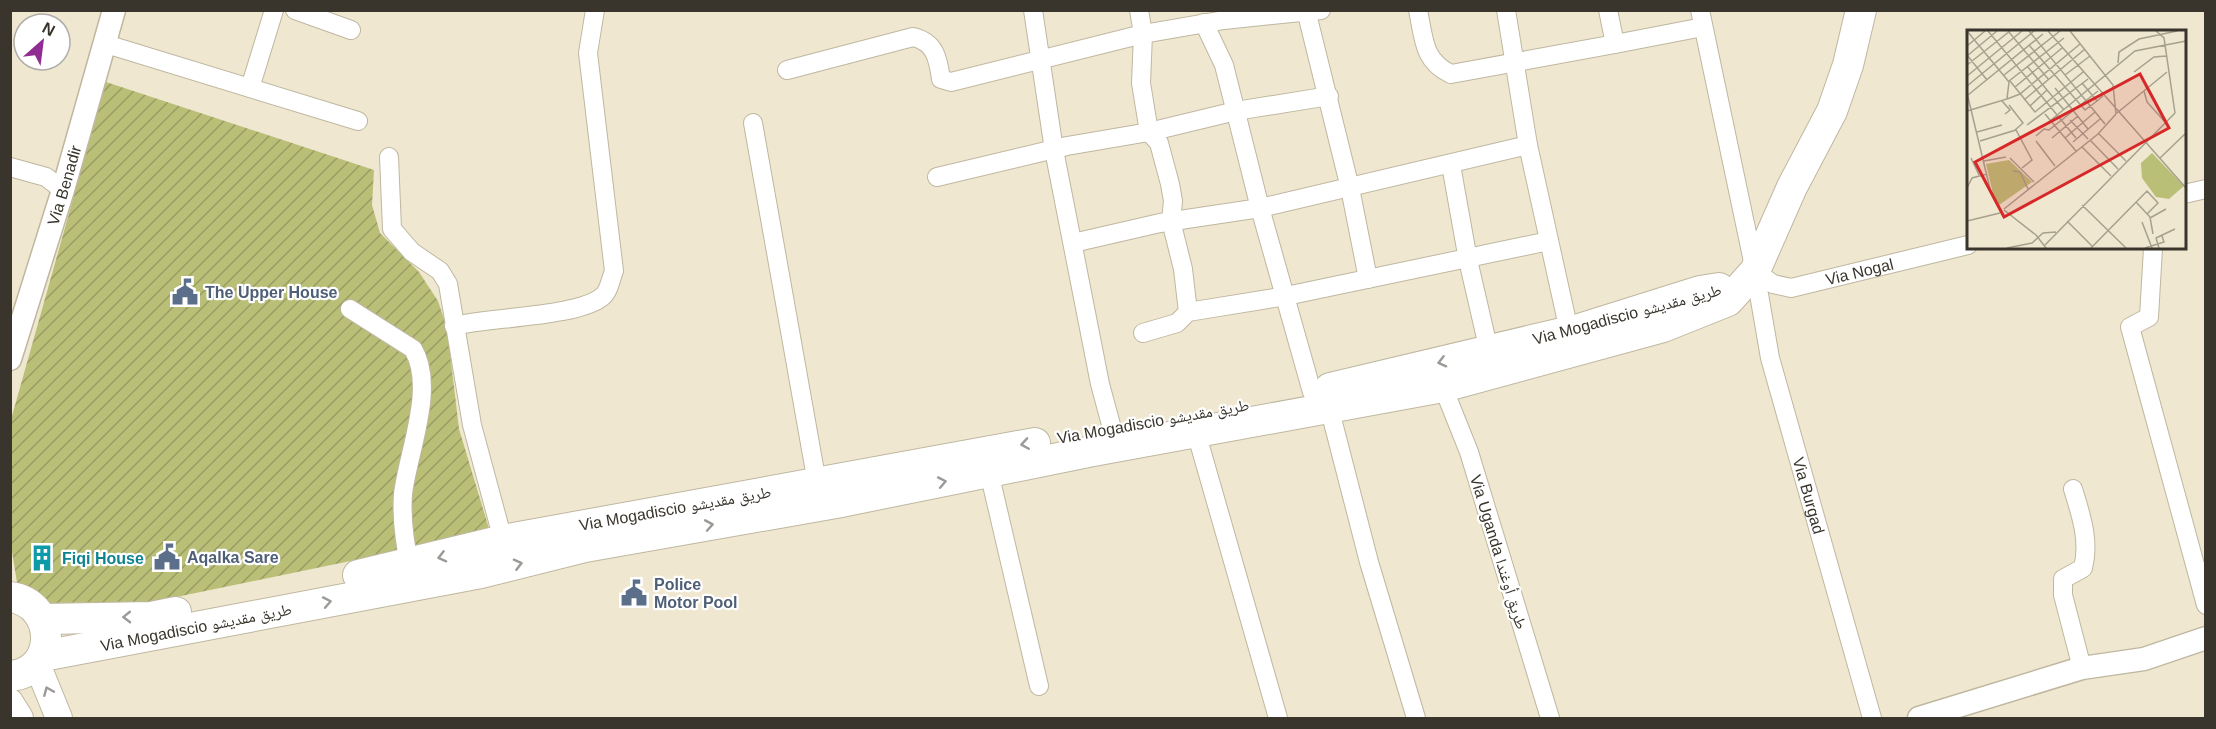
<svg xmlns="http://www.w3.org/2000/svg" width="2216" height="729" font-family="Arial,'Noto Naskh Arabic',sans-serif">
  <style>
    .garden { fill: url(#garden-furrows) }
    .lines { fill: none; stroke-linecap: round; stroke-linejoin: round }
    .minor-casing { stroke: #bfb7a0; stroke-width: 20 }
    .tertiary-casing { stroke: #bfb7a0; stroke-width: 25 }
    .secondary-casing { stroke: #bfb7a0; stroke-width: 28 }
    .trunk-casing { stroke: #bfb7a0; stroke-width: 32 }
    .minor { stroke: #fff; stroke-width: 18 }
    .tertiary { stroke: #fff; stroke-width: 22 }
    .secondary { stroke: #fff; stroke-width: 26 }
    .trunk { stroke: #fff; stroke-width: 30 }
    .oneway { stroke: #9c9a96 }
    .labels { text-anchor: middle; stroke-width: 4.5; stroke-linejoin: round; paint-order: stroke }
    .street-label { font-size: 16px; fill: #39352c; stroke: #fff }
    .service-label { font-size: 16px; font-weight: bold; fill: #4e5e75; stroke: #fff; text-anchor: start }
    .culture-label { font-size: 16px; font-weight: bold; fill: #0d838f; stroke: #fff; text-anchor: start }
    .inset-road { fill: none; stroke: #a6a08e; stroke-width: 1.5 }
    .view { fill: #d62828; fill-opacity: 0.15; stroke: #d62828; stroke-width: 3 }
    .inset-edge { fill: none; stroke: #39352c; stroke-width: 3 }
  </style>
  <defs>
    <pattern id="garden-furrows" width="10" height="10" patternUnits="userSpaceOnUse" patternTransform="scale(1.5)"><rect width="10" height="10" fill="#babf78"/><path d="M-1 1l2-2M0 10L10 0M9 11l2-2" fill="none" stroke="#989c63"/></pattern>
  </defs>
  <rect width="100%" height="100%" fill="#efe7cf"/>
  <path class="garden" d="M 106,82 L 374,170 L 372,205 L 380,233 L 419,272 L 438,301 L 447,328 L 459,429 L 490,532 L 152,602 L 45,603 L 18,589 L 10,539 L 10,423 Z"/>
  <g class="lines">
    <g class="minor-casing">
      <g id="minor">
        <path d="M 295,10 L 351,30"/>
        <path d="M 1033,10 L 1054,150 L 1100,384 L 1117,447"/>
        <path d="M 1139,10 L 1143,34 L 1141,83 L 1149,132 L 1159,143 L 1170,184 L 1173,201 L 1171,221 L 1183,269 L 1188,312"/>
        <path d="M 1306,10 L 1350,188 L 1368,279"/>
        <path d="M 1418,10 C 1424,39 1423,61 1451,74 L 1615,44"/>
        <path d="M 1506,10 L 1528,145 L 1569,331"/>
        <path d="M 1608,10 L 1615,44 L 1703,27"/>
        <path id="s1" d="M 1700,10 L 1755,271 L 1770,358 L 1872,718"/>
        <path d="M 1204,23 L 1224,65 L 1260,208 L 1312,392"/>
        <path d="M 106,44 L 358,121"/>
        <path d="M 787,70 L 913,37 C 935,42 938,58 941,79 L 951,82 L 1143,34 L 1224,20 L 1321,10"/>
        <path d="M 250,88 L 274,10"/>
        <path d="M 753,123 L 817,483"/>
        <path d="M 389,157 L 392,229 L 412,252 L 440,271 L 448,284 L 472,425 L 503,540"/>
        <path d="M 1451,165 L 1468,260 L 1489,351"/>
        <path d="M 10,167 L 46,177 L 63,190"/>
        <path d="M 937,177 L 1067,146 L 1149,132 L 1236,111 L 1329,96"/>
        <path d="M 2184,194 L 2206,189"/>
        <path d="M 1073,243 L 1160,223 L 1260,208 L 1528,145"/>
        <path d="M 2153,248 L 2149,317 L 2130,327 L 2206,605"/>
        <path id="s2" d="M 1755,271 L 1773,284 L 1791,288 L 1968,245"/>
        <path d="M 350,309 L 413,349 C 436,387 408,452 403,494 C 401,520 405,546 411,572"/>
        <path d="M 454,326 C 489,317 580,317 603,296 C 609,291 611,278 614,271 L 588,53 L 595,10"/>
        <path d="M 1143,333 L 1177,323 L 1188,312 L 1286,296 L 1549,241"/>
        <path d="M 1443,387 L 1469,452 L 1550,718"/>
        <path d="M 1329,407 L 1369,562 L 1416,718"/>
        <path d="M 1196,432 L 1278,718"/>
        <path d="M 989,472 L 1039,686"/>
        <path d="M 2073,489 C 2081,515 2090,541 2083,568 L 2063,579 L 2063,595 L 2082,668"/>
      </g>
    </g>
    <g class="tertiary-casing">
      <g id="tertiary">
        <path id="s3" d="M 10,359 L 63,190 L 114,10"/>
        <path d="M 1919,718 L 2082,668 L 2144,659 L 2206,638"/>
      </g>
    </g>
    <g class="secondary-casing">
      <g id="secondary">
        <path d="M 37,664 L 59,718"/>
        <path d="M 10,702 L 20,718"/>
      </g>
    </g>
    <g class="trunk-casing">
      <g id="trunk">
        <path d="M 1330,388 L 1579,329 L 1700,291 L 1719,288"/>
        <path d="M 358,575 L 503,540 L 1035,443"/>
        <path d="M 10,597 C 57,603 59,672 10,676"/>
        <path d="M 44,619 L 151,617 L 176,612"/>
        <path d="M 43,656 L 481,573 L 585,547 L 836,503 L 1093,451 L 1443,387 L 1663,327 L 1728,301 L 1755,271 L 1792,187 L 1832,111 L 1848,65 L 1861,10"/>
      </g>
    </g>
    <use href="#minor" class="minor"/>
    <use href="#tertiary" class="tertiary"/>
    <use href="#secondary" class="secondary"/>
    <use href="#trunk" class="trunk"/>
  </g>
  <defs><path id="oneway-chevron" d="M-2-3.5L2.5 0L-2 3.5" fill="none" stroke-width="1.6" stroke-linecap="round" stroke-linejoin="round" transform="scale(1.5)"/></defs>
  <g class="oneway">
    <use href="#oneway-chevron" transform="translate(1442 362) rotate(166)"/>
    <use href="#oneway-chevron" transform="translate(1025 444) rotate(171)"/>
    <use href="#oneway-chevron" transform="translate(942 482) rotate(-11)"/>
    <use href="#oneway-chevron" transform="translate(709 525) rotate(-10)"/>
    <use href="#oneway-chevron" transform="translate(442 557) rotate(166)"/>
    <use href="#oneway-chevron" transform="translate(518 564) rotate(-14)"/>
    <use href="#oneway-chevron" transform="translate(327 602) rotate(-11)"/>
    <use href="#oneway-chevron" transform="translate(127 617) rotate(179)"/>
    <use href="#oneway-chevron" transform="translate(48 691) rotate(-113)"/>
  </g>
  <defs>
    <g id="civic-bare" transform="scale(2.07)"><path d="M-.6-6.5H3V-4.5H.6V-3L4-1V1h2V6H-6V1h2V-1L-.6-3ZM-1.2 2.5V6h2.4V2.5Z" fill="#5c6f8a" stroke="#fff" stroke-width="2.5" paint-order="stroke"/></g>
    <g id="building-bare" transform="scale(2.07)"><path d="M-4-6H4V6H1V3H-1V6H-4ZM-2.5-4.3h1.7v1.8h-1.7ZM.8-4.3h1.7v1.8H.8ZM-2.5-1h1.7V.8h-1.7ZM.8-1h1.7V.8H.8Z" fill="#0f9aa8" stroke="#fff" stroke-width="2.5" paint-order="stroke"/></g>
  </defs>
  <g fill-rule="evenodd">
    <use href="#civic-bare" x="185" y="292"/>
    <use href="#civic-bare" x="167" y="557"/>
    <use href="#building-bare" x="42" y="558"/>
    <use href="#civic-bare" x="634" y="593"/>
  </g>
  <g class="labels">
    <g class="street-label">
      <text dy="6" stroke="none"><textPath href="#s3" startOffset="182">Via Benadir</textPath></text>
      <text dy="6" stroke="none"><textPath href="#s2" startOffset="111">Via Nogal</textPath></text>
      <text transform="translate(1627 314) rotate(-15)" y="6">Via Mogadiscio طريق مقديشو</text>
      <text transform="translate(1153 421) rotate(-10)" y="6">Via Mogadiscio طريق مقديشو</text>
      <text dy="6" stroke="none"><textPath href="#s1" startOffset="498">Via Burgad</textPath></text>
      <text transform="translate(675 508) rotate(-10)" y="6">Via Mogadiscio طريق مقديشو</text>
      <text transform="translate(1499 552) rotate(73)" y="6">Via Uganda طريق أوغندا</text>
      <text transform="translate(196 627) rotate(-11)" y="6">Via Mogadiscio طريق مقديشو</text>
    </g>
    <g class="service-label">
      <text x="205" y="298">The Upper House</text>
      <text x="187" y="563">Aqalka Sare</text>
      <text x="654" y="590">Police<tspan x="654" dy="18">Motor Pool</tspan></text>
    </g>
    <g class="culture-label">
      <text x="62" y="564">Fiqi House</text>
    </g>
  </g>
  <g transform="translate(1967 30)">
    <rect width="219" height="219" fill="#efe7cf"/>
    <path d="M 185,123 L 217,156 L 202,169 L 189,167 L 175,148 L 174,133 Z" fill="#babf78"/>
    <path d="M 42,130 L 65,152 L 32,175 L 27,168 L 19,134 Z" fill="#babf78"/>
    <path class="inset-road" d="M 0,1 L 42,52M 21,1 L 109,108M 41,1 L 82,50M 62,1 L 138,94M 81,1 L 219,158M 103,1 L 146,55 L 149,84M 189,1 L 197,8 L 208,83M 62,15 L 98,57 L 116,42M 0,16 L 18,1M 0,25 L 20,50M 0,26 L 30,1M 151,33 L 152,22 L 172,9 L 210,1M 0,35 L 43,1M 60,36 L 80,60 L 63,76M 167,42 L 187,27 L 199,26M 37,45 L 93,1M 98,45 L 123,26M 0,46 L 55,1M 42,51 L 97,8M 43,51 L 68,82 L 98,57 L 118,80 L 130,71M 115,53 L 130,71 L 136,66M 0,56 L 67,1M 48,57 L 95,18M 88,58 L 121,99M 80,60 L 97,80M 177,61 L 180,72 L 198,92M 0,63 L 24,163 L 32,176M 1,65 L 76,4M 40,69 L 53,64 L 113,14M 57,70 L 118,19M 35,71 L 43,80 L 38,84M 42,75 L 56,93 L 48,100M 0,81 L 40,69 L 42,52M 150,83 L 200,42M 78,84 L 109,121M 103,90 L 121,109M 60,95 L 121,49M 78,95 L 168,21 L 219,11M 10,102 L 35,95M 132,104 L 159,131M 69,106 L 77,99 L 82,100 L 131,61M 85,108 L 111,86M 98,108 L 128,82M 123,110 L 151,139M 13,111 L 49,100 L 65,130 L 55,138M 69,111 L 88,136M 106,112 L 133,89M 115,117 L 144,146M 4,128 L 12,145M 43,128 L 67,152M 193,128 L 219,103M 17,131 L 39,127M 46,141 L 53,142 L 61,159M 0,158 L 5,148 L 20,144M 169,172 L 183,187 L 186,204M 115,175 L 159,218M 37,179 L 131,104 L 149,84M 37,180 L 69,205 L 79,218M 183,188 L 199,179M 0,191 L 33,183M 100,191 L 126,217M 175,192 L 185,218M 78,215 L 208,83M 40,218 L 65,213 L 76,203 L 89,202M 124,218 L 180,161 L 191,173 L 180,184M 178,218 L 197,212 L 195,206M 192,218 L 189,208 L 208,199"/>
    <path class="view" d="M 173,44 L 202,98 L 37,187 L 8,132 Z"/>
    <rect width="219" height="219" class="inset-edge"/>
  </g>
  <rect width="2216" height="729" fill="none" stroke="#39352c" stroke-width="24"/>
  <g transform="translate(42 42) rotate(28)"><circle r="28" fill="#ffffff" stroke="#b0aeab" stroke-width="1.5"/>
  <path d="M0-4.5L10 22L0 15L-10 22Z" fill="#912c92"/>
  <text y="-9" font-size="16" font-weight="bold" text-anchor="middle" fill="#39352c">N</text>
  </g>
</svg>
